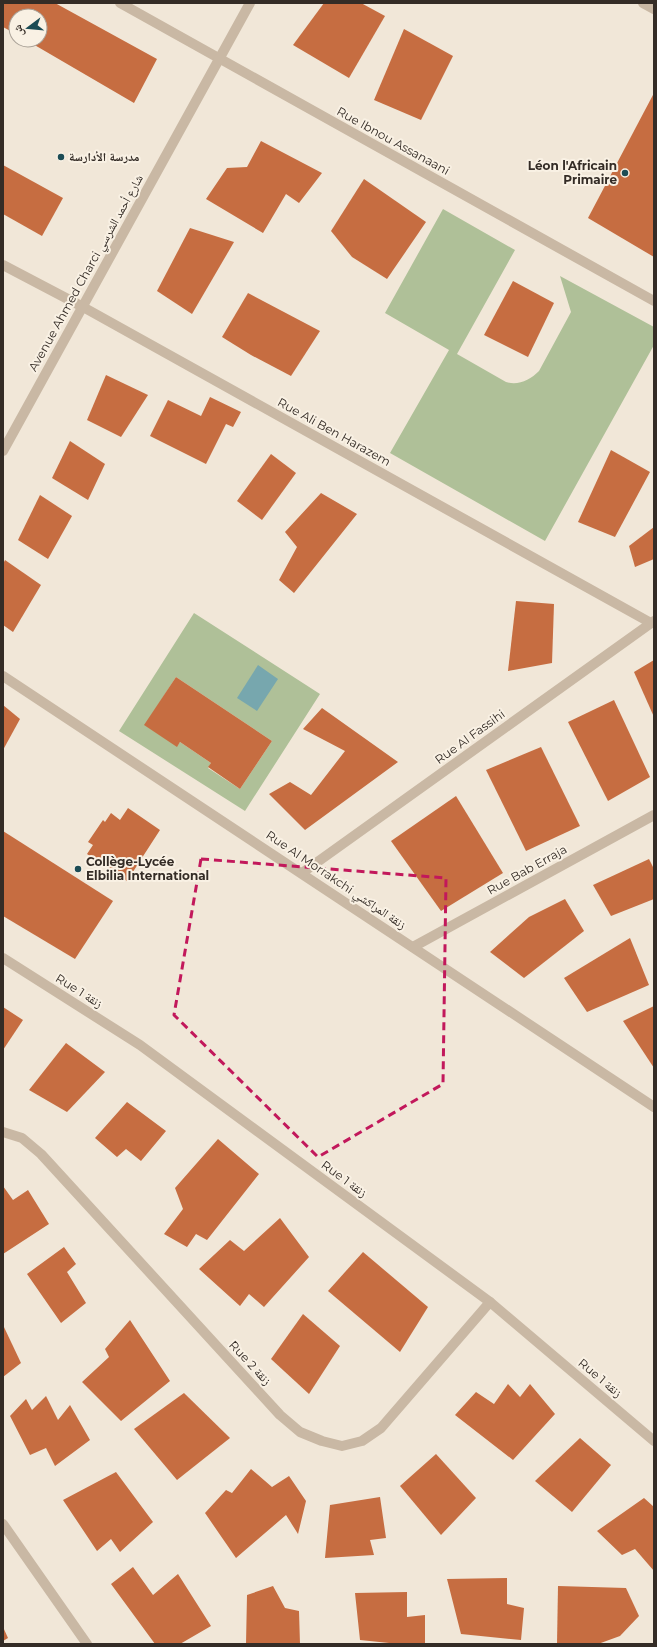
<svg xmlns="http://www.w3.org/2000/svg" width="657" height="1647" font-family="Montserrat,'Noto Naskh Arabic',sans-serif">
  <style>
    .green { fill: #afc098; fill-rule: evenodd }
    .water { fill: #77a7ae }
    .building { fill: #c66d41 }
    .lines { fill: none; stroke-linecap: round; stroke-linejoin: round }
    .minor { stroke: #c9b8a4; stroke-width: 10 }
    .marked { fill: none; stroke: #c2185b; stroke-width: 3; stroke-dasharray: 8 5; stroke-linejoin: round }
    .poi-dot { fill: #1c4c55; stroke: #f9f1e4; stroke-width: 1.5 }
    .labels { text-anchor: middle; stroke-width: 4; stroke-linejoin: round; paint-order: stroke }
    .street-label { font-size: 12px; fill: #342c26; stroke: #f9f1e4 }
    .poi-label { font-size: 12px; font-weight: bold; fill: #342c26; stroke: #f9f1e4; text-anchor: start }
  </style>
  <rect width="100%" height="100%" fill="#f1e7d8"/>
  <g class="green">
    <path d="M 443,209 L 515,250 L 457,354 L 506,382 C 518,386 530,380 539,371 L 571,312 L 560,276 L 654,327 L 654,345 L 545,541 L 390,453 L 449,350 L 385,313 Z"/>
    <path d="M 194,613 L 320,694 L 245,811 L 119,731 ZM 176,677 L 272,741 L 240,789 L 208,768 L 211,763 L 180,742 L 177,746 L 145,725 Z"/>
  </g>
  <path class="water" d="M 258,665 L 278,679 L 257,711 L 237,698 Z"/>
  <g class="building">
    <path d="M 3,3 L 55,3 L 157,59 L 134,103 L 26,40 L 40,40 L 40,16 L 16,16 L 16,34 L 3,27 Z"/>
    <path d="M 324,3 L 361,3 L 385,16 L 349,78 L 293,45 Z"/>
    <path d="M 404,29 L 453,56 L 421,120 L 374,100 Z"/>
    <path d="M 654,93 L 654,257 L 588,218 Z"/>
    <path d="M 261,141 L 322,173 L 299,203 L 286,194 L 263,233 L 206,199 L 227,168 L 247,167 Z"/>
    <path d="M 3,165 L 63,198 L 42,236 L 3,214 Z"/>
    <path d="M 364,179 L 426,222 L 387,279 L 352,257 L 331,231 Z"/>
    <path d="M 190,228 L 234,242 L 192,314 L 157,291 Z"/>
    <path d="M 513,281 L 554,303 L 528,357 L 484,335 Z"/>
    <path d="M 248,293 L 320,331 L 291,376 L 251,355 L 222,337 Z"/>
    <path d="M 106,375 L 148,395 L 121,437 L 87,420 Z"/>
    <path d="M 210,397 L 241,412 L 233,427 L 226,424 L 206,464 L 150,436 L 168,400 L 201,416 Z"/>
    <path d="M 70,441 L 105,464 L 88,500 L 52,478 Z"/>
    <path d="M 611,450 L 650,472 L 615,537 L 578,522 Z"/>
    <path d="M 271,454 L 296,473 L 262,520 L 237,501 Z"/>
    <path d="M 321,493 L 357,514 L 294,593 L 279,580 L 297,547 L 285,532 Z"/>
    <path d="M 40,495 L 72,516 L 48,559 L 18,540 Z"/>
    <path d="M 654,527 L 654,559 L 635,567 L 629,546 Z"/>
    <path d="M 5,560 L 41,585 L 13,632 L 3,625 L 3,564 Z"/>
    <path d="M 516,601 L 554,604 L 552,663 L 508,671 Z"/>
    <path d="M 654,660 L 654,717 L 634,672 Z"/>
    <path d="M 176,677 L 272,741 L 240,789 L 208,767 L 211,763 L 180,742 L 177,747 L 144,725 Z"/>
    <path d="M 614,700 L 650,777 L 608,801 L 568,722 Z"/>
    <path d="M 3,705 L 20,719 L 3,750 Z"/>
    <path d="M 322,708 L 398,762 L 305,830 L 269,794 L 290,782 L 311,795 L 345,751 L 303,729 Z"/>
    <path d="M 541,747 L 580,826 L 526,851 L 486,770 Z"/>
    <path d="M 456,796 L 503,873 L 441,911 L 391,841 Z"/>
    <path d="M 128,808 L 160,830 L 127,881 L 87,854 L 93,845 L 88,842 L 103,820 L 105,822 L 111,813 L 120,820 Z"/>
    <path d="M 3,831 L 113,901 L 75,959 L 3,916 Z"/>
    <path d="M 649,859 L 654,869 L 654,899 L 611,916 L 593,885 Z"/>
    <path d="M 565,899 L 584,931 L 524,978 L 490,952 L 529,917 Z"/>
    <path d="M 630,938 L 649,985 L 587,1012 L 564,978 Z"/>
    <path d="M 654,1006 L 654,1068 L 623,1021 Z"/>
    <path d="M 3,1007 L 23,1020 L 3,1050 Z"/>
    <path d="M 66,1043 L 105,1072 L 67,1112 L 29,1090 Z"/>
    <path d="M 127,1102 L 166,1131 L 141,1161 L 126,1149 L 117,1157 L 95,1138 Z"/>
    <path d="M 218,1139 L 259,1174 L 207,1240 L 196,1234 L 187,1247 L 164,1234 L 183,1209 L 175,1188 Z"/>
    <path d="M 3,1186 L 13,1200 L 28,1190 L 49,1224 L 3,1254 Z"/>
    <path d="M 280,1218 L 309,1257 L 264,1307 L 249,1294 L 240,1306 L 199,1269 L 230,1240 L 244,1251 Z"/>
    <path d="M 64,1247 L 76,1264 L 67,1272 L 86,1303 L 61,1323 L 27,1274 Z"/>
    <path d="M 363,1252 L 428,1307 L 400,1352 L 328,1291 Z"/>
    <path d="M 303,1314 L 340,1346 L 309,1394 L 271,1359 Z"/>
    <path d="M 130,1320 L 170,1381 L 121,1421 L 82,1382 L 109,1357 L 105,1349 Z"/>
    <path d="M 3,1325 L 21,1363 L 3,1377 Z"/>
    <path d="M 508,1384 L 520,1397 L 530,1384 L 555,1414 L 513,1460 L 455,1415 L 476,1392 L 494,1404 Z"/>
    <path d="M 184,1393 L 230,1438 L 177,1480 L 134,1429 Z"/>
    <path d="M 46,1396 L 58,1420 L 70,1405 L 90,1440 L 55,1466 L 46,1448 L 30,1455 L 10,1416 L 26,1399 L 32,1410 Z"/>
    <path d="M 580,1438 L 611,1465 L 572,1512 L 535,1481 Z"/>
    <path d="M 436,1454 L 476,1498 L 441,1535 L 400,1486 Z"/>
    <path d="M 251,1469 L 272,1487 L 289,1476 L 306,1501 L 298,1534 L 286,1515 L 236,1558 L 205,1513 L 226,1490 L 232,1493 Z"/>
    <path d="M 116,1472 L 153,1522 L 120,1552 L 111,1539 L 97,1551 L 63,1500 Z"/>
    <path d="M 380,1497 L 386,1538 L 370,1540 L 374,1555 L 325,1558 L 330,1505 Z"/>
    <path d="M 644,1498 L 654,1507 L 654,1571 L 635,1549 L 622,1555 L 597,1531 Z"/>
    <path d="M 133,1567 L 153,1595 L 178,1574 L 211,1626 L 180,1644 L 155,1644 L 111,1584 Z"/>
    <path d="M 507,1578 L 507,1604 L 524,1608 L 521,1640 L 461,1634 L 447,1579 Z"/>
    <path d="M 273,1586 L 285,1608 L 299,1611 L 300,1644 L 246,1644 L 247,1595 Z"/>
    <path d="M 558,1586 L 626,1588 L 639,1616 L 620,1636 L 598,1644 L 557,1644 Z"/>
    <path d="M 407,1592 L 407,1617 L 425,1615 L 425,1644 L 399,1644 L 360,1640 L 355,1593 Z"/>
    <path d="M 3,1627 L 8,1638 L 3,1641 Z"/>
  </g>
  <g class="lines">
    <g class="minor">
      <path d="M 120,3 L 654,301"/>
      <path d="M 643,3 L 654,9"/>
      <path d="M 3,265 L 83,307 L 651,623"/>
      <path d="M 3,451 L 250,3"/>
      <path d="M 3,676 L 654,1107"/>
      <path d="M 302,873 L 654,621"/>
      <path d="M 413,947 L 654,815"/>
      <path d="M 3,958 L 140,1045 L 490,1302 L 654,1441"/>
      <path d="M 3,1132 L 22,1138 L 41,1154 L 280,1415 L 300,1432 L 322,1441 L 342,1446 L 362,1441 L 381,1428 L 490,1302"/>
      <path d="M 3,1524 L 87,1644"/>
    </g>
  </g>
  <path class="marked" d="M 201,859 L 446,878 L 443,1084 L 318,1157 L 174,1015 Z"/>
  <g class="poi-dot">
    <circle cx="61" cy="157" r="4"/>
    <circle cx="625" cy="173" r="4"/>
    <circle cx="78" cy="869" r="4"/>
  </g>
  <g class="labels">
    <g class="street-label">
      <text transform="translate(393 141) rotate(29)" y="4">Rue Ibnou Assanaani</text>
      <text transform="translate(86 273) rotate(-61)" y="4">Avenue Ahmed Charci شارع أحمد الشرسي</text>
      <text transform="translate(334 432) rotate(29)" y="4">Rue Ali Ben Harazem</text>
      <text transform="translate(470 737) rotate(-36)" y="4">Rue Al Fassihi</text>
      <text transform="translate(527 870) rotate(-29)" y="4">Rue Bab Erraja</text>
      <text transform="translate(336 880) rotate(34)" y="4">Rue Al Morrakchi زنقة المراكشي</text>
      <text transform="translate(79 991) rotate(32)" y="4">Rue 1 زنقة</text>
      <text transform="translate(344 1179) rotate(36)" y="4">Rue 1 زنقة</text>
      <text transform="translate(250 1363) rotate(47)" y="4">Rue 2 زنقة</text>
      <text transform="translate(600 1378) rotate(40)" y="4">Rue 1 زنقة</text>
    </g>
    <g class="poi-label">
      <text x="69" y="161">مدرسة الأدارسة</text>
      <text x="617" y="170" text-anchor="end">Léon l'Africain<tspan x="617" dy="14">Primaire</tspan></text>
      <text x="86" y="866">Collège-Lycée<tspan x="86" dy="14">Elbilia International</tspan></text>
    </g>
  </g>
  <rect width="657" height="1647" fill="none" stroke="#342c26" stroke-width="8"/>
  <g transform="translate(28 28) rotate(254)"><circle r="19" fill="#f9f1e4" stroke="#aaa298"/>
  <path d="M0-3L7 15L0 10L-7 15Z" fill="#1c4c55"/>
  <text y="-6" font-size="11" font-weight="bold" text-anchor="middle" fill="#342c26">ش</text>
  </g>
</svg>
